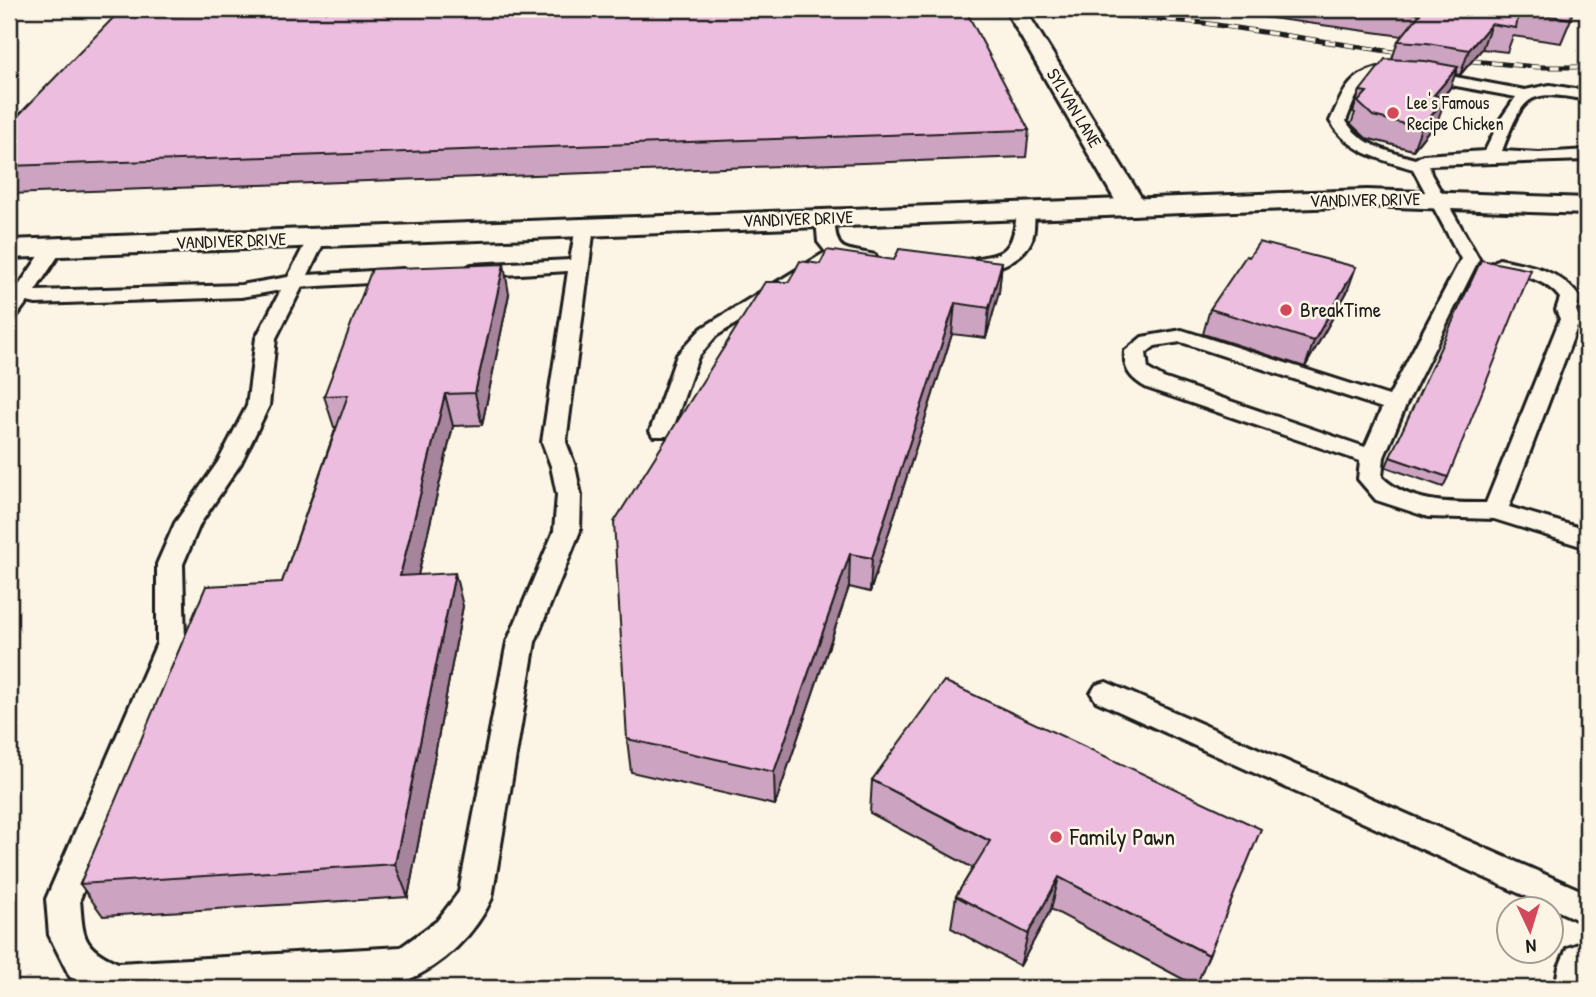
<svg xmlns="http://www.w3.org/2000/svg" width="1596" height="997" font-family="'Patrick Hand',sans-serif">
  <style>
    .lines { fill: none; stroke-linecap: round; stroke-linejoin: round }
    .lane-casing { stroke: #1c1c1c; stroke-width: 6 }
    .street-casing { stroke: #1c1c1c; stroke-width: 6 }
    .secondary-casing { stroke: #1c1c1c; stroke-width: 6 }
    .lane { fill: #fcf5e5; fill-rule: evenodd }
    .street { fill: #fcf5e5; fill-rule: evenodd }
    .secondary { fill: #fcf5e5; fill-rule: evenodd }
    .rail-casing { stroke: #1c1c1c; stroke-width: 5 }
    .rail { stroke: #fcf5e5; stroke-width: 3.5; stroke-dasharray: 10; stroke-linecap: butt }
    .wall { fill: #cca3c0; stroke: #1c1c1c; stroke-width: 2 }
    .shaded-wall { fill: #a6849c; stroke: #1c1c1c; stroke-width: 2 }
    .building { fill: #edbddf; stroke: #1c1c1c; stroke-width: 2 }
    .poi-dot { fill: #d1495b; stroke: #fcf5e5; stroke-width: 2.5 }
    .labels { text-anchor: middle; stroke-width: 5; stroke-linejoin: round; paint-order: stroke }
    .far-poi-label { font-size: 18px; fill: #1c1c1c; stroke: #fcf5e5; text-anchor: start }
    .far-street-label { font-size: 18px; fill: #1c1c1c; stroke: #fcf5e5 }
    .poi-label { font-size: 21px; fill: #1c1c1c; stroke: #fcf5e5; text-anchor: start }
    .near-poi-label { font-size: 24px; fill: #1c1c1c; stroke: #fcf5e5; text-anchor: start }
  </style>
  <rect width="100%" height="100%" fill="#fcf5e5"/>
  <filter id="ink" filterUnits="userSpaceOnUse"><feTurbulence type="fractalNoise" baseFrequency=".0143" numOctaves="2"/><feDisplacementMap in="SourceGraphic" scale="14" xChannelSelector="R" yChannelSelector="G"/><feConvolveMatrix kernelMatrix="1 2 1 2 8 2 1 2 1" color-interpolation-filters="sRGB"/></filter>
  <g filter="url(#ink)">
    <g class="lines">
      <g class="lane-casing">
        <g id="lane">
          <path d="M 1378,68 L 1418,70 L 1525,90 L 1550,85 L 1587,91 L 1587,100 C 1527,89 1524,94 1502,151 L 1539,153 L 1587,150 L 1587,160 L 1429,165 L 1431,174 L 1479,259 L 1406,405 L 1384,457 L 1382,477 C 1410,504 1450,503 1486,503 L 1560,319 L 1556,310 L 1560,298 C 1543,276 1517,275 1492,269 L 1489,265 L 1499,259 C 1531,265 1560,270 1580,298 L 1576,310 L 1578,315 L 1587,318 L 1587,330 L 1577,327 L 1509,507 L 1587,530 L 1587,548 L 1494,519 L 1428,517 L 1376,500 L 1358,479 L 1360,461 L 1147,388 C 1131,379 1123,370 1125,351 L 1142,337 L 1182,330 L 1389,396 L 1461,259 L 1413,169 C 1380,159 1348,152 1330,121 C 1343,94 1347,76 1378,68 ZM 1378,77 L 1418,79 L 1516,97 L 1500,120 L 1485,151 L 1423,155 L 1415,159 C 1390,152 1360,145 1346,121 C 1353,105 1359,81 1378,77 ZM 1181,342 L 1382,408 L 1365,447 L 1163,378 L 1148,369 L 1146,353 L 1155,346 Z"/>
          <path d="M 1026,206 L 1035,211 C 1034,220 1035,231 1032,239 C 1022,265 978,277 953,271 L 950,267 L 953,263 C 996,252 1013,264 1017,211 Z"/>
          <path d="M 825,213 L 834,218 C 837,255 842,247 875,255 L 877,259 L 875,263 L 868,265 L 840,259 L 716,336 L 698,357 L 672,431 L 669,436 L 653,436 L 650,431 L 677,355 L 702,328 L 826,252 L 818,242 L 816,218 Z"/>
          <path d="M 585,222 L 594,227 L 566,442 L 575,466 L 581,495 L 580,531 L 535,642 L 492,898 C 476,933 443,966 407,980 L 265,988 L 96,988 L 70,977 L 49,935 L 46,899 L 157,643 L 157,564 L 175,523 L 218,462 L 247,406 L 256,338 L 281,290 L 241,297 L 36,304 L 27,302 L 16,317 L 9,319 L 9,300 L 48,243 L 55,241 L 64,247 L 35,291 L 241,285 L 288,277 L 308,238 L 317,232 L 326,238 L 308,275 L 403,269 L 413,275 L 403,281 L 302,287 L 276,338 L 269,406 L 241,463 L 200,524 L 183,564 L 185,643 L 80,899 C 83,936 81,947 118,963 L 401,947 L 437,921 L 459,892 L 507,642 L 554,531 L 557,495 L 551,466 L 542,442 L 568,271 L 471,277 L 461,271 L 471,265 L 570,260 L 576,227 Z"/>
          <path d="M 1106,682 L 1587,893 L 1587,924 L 1096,701 L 1091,693 L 1096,685 Z"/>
        </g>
      </g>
      <g class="street-casing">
        <path id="street" d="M 1005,9 L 1025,9 L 1147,207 L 1143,213 L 1133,215 L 1123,213 L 1119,207 Z"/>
      </g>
      <g class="secondary-casing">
        <g id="secondary">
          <path d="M 1367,190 L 1587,198 L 1587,214 L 1367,206 L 9,258 L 9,240 Z"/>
          <path d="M 1587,941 L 1587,988 L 1555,988 L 1559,967 L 1567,948 Z"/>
        </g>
      </g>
      <use href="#lane" class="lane"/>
      <use href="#street" class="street"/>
      <use href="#secondary" class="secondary"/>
      <g class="rail-casing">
        <g id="rail">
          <path d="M 947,12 L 1123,16 L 1204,23 L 1413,55"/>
          <path d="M 1451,59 L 1537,67 L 1587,67"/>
        </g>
      </g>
      <use href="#rail" class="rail"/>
    </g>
    <g class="wall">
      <path d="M 1205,9 L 1572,9 L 1571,19 L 1561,43 L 1513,36 L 1507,52 L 1482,49 L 1460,75 L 1455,74 L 1450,88 L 1443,97 L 1438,119 L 1413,150 L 1366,138 L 1351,124 L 1355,113 L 1353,112 L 1360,91 L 1392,59 L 1398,41 L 1402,36 Z"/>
      <path d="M 9,125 L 1029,130 L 1026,157 L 9,194 Z"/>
      <path d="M 894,260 L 1002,262 L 999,292 L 986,338 L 952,334 L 870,592 L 849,587 L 775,805 L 631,772 L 627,739 L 789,282 L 820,264 Z"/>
      <path d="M 1347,292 L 1305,367 L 1203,334 L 1210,309 Z"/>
      <path d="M 509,294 L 482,425 L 453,426 L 418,575 L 463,606 L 408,897 L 103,916 L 80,884 L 282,582 L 336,427 L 334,427 L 324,396 Z"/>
      <path d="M 1390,457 L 1448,477 L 1443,487 L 1386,467 Z"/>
      <path d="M 872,780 L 1209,955 L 1196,986 L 1051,909 L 1020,966 L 951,928 L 956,896 L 973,868 L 870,813 Z"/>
    </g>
    <g class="shaded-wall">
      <path d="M 1491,24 L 1482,49 L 1460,75 L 1469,50 Z"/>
      <path d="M 1458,67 L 1450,88 L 1427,116 L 1434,95 Z"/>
      <path d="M 1446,98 L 1438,119 L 1413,150 L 1421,128 Z"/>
      <path d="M 1002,262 L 999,292 L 986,338 L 989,308 Z"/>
      <path d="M 504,264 L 509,294 L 482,425 L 475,393 Z"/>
      <path d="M 1356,267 L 1347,292 L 1305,367 L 1314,341 Z"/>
      <path d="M 955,303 L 952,334 L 870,592 L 872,558 Z"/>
      <path d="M 445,394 L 453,426 L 410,609 L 400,576 Z"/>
      <path d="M 850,554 L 849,587 L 775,805 L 774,772 Z"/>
      <path d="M 455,573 L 463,606 L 408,897 L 395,864 Z"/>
      <path d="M 1059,877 L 1051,909 L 1020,966 L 1028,934 Z"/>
    </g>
    <g class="building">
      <path d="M 414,9 L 965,9 L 1029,130 L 9,166 L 9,125 L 114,17 Z"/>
      <path d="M 1382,9 L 1572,9 L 1571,19 L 1519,11 L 1516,28 L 1491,24 L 1469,50 L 1427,43 L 1398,41 L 1420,14 Z"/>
      <path d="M 1385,59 L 1425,61 L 1458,67 L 1434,95 L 1446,98 L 1421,128 L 1373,116 L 1358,102 L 1367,92 L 1360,91 Z"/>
      <path d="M 1259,242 L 1356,267 L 1314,341 L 1210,309 L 1246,256 L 1249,257 Z"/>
      <path d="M 899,249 L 1002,262 L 989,308 L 955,303 L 872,558 L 850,554 L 774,772 L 627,739 L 614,522 L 765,282 L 789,282 L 800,261 L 820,264 L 827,250 L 894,260 Z"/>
      <path d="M 1481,260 L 1531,270 L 1448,477 L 1390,457 Z"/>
      <path d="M 504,264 L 475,393 L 445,394 L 400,576 L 455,573 L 395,864 L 80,884 L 206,586 L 282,582 L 348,395 L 324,396 L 372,269 Z"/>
      <path d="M 944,681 L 1261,829 L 1209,955 L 1059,877 L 1028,934 L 956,896 L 990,841 L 872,780 Z"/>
    </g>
  </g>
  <g class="poi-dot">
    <circle cx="1393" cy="113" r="7"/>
    <circle cx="1286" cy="310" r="7"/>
    <circle cx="1056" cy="837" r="7"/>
  </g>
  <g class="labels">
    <g class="far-poi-label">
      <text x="1407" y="109">Lee's Famous<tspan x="1407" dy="21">Recipe Chicken</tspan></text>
    </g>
    <g class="far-street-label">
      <text transform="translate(1074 108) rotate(59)" y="6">SYLVAN LANE</text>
      <text transform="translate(1365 200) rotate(-1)" y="6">VANDIVER DRIVE</text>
      <text transform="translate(798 219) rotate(-2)" y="6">VANDIVER DRIVE</text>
      <text transform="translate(231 241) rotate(-2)" y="6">VANDIVER DRIVE</text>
    </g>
    <g class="poi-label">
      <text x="1300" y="317">BreakTime</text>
    </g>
    <g class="near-poi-label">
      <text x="1070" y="845">Family Pawn</text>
    </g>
  </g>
  <rect width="1596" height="997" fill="none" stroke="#fcf5e5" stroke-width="35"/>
  <rect x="18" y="18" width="1561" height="962" fill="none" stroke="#1c1c1c" stroke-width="2.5" filter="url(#ink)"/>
  <g transform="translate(1530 930) rotate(176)"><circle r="33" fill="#fcf5e5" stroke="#a29e95" stroke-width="2"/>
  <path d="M0-5L12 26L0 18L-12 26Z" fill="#d1495b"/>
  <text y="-10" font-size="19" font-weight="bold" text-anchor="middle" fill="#1c1c1c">N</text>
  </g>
</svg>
